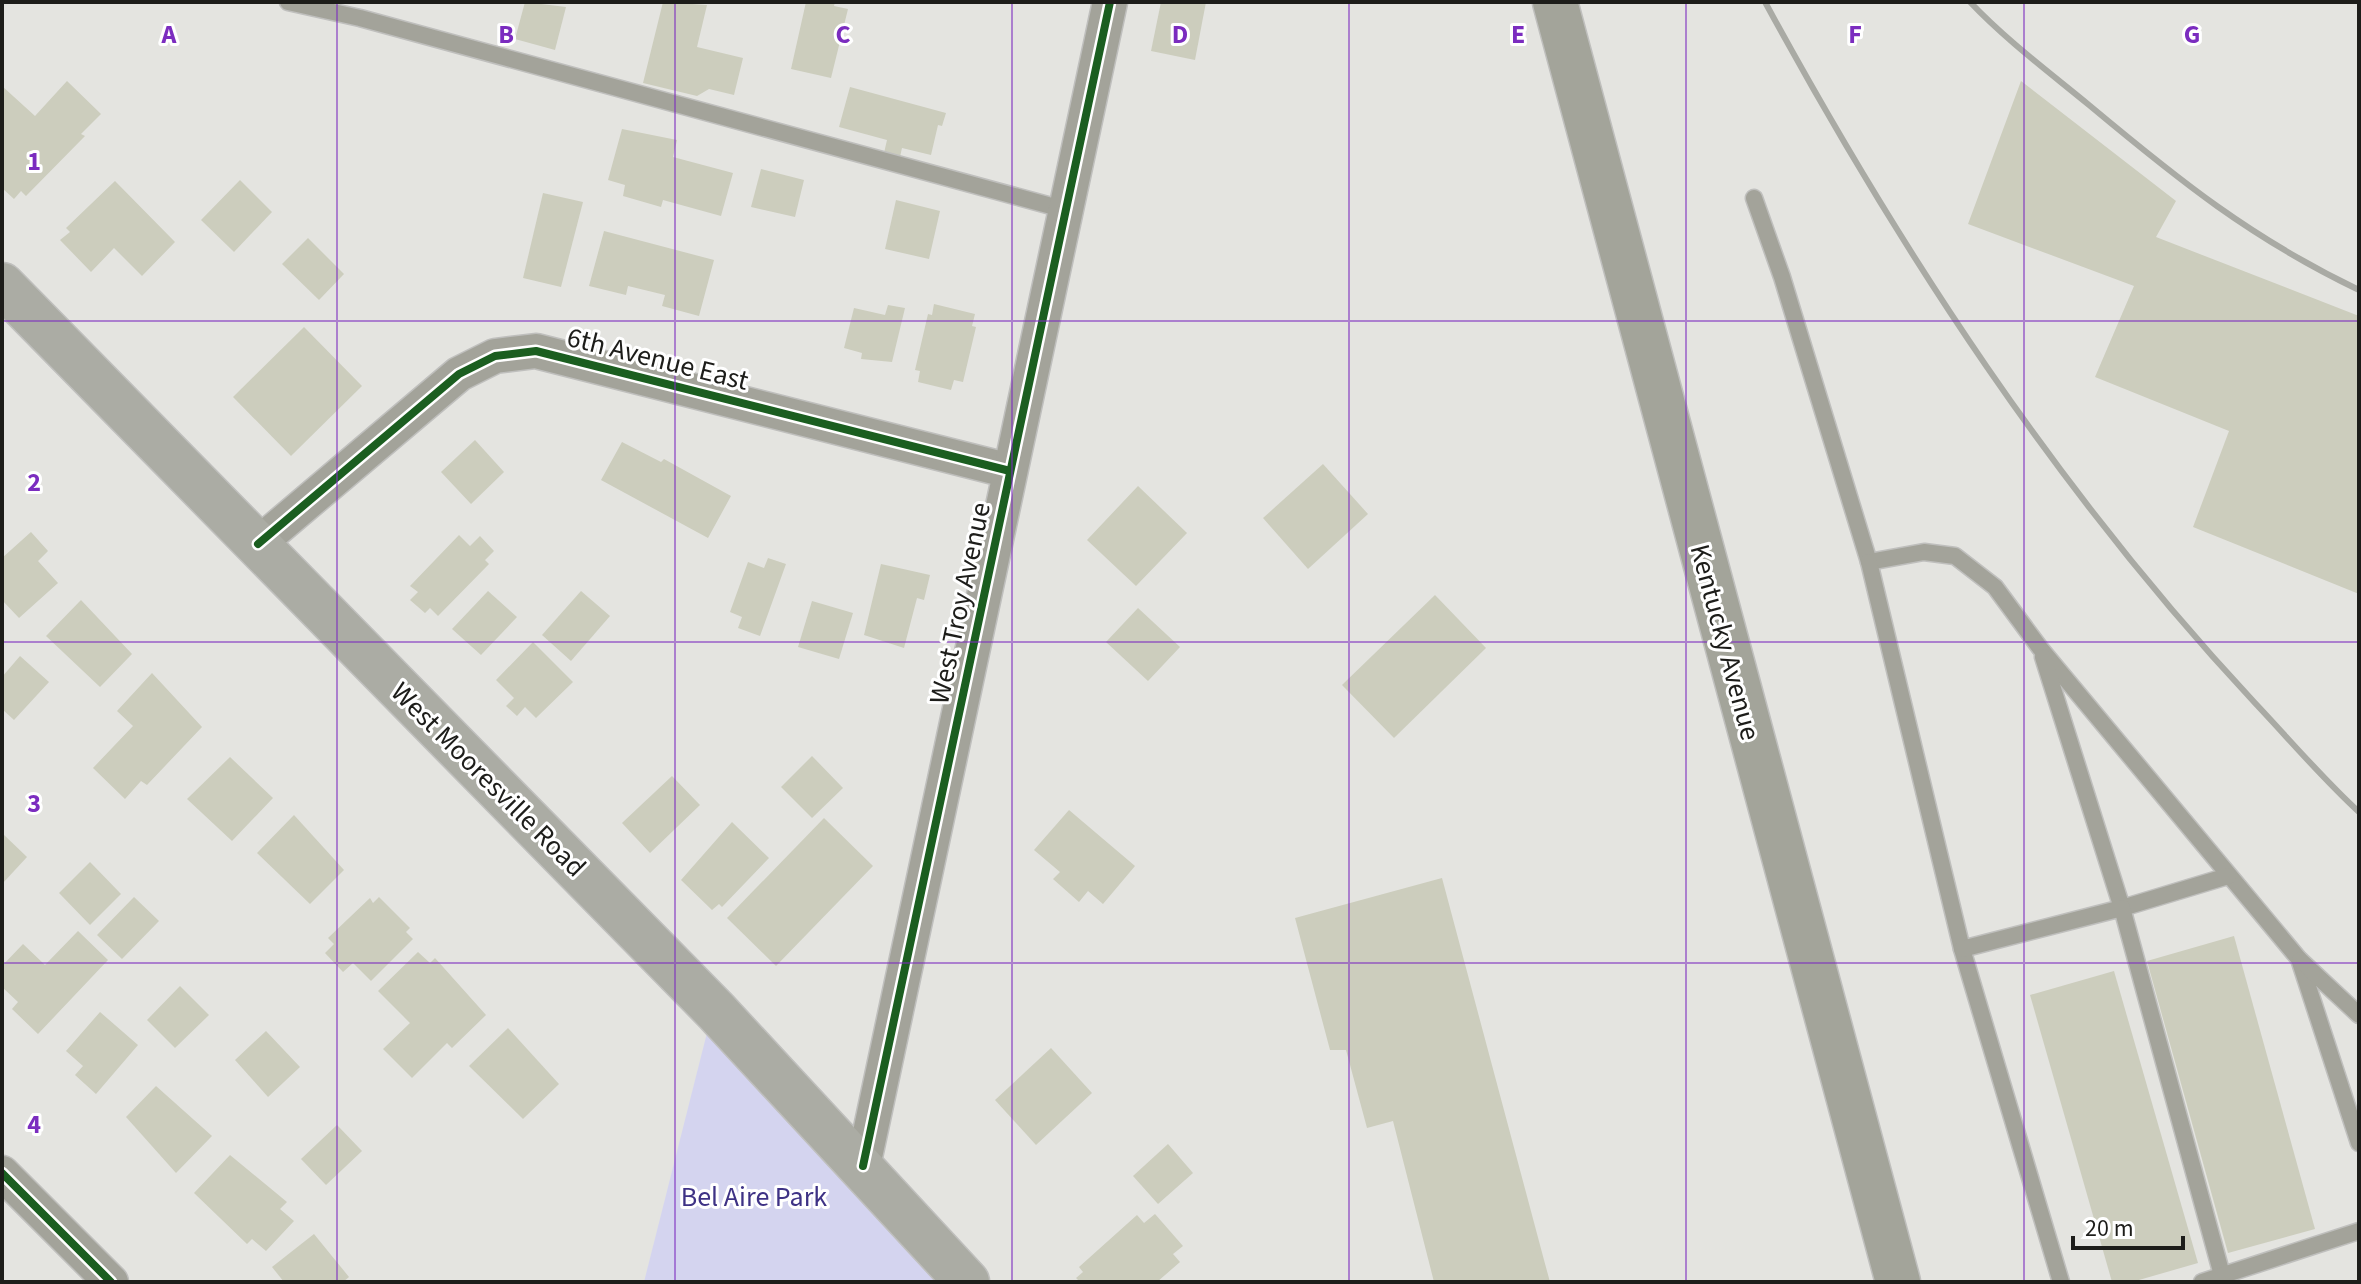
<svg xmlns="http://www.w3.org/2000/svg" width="2361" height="1284" font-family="'Source Sans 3',sans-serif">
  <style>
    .green { fill: #d4d4ef }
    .building { fill: #cccdbd }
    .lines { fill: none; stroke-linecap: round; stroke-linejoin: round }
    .service-casing { stroke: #bfbfbd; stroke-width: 19 }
    .minor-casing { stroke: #bfbfbd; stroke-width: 37 }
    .secondary-casing { stroke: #bfbfbd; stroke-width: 47 }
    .primary-casing { stroke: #bfbfbd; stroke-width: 47 }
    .service { stroke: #a3a39a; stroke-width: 16 }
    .minor { stroke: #a3a39a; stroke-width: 34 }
    .secondary { stroke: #abaca4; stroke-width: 44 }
    .primary { stroke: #a3a49a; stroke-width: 44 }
    .rail { stroke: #a9aaa4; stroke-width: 6 }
    .cycleway-casing { stroke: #fff; stroke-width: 13 }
    .cycleway { stroke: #1b5e20; stroke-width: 8 }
    .grid { fill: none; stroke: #7b2cbf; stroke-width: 2; stroke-opacity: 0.55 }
    .labels { text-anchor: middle; stroke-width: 6; stroke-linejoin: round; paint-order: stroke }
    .street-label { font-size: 28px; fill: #1d1d1a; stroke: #fff }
    .park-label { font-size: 28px; fill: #3e3285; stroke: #fff }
    .grid-label { font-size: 26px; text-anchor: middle; font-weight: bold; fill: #7b2cbf; stroke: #fff; stroke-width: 6; stroke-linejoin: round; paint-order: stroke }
  </style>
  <rect width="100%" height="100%" fill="#e4e4e0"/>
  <path class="green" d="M 711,1017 L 947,1282 L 644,1282 Z"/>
  <g class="building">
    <path d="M 525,2 L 566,7 L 555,50 L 515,39 Z"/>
    <path d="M 663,2 L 707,5 L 697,47 L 743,58 L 734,95 L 709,89 L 697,96 L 643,83 Z"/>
    <path d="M 806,2 L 835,2 L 834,6 L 848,9 L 831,78 L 791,69 Z"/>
    <path d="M 1161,2 L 1206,2 L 1195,60 L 1151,51 Z"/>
    <path d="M 67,81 L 101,114 L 81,134 L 85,136 L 26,196 L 21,191 L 14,199 L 2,188 L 2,86 L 35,116 Z"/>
    <path d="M 2021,81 L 2176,201 L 2156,237 L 2359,316 L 2359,594 L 2193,527 L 2229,431 L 2095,377 L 2134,286 L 1968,224 Z"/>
    <path d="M 850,87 L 946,113 L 942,126 L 938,125 L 931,155 L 902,148 L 900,157 L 884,153 L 887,140 L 839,127 Z"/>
    <path d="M 622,129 L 677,140 L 673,157 L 733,173 L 721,216 L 663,200 L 661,207 L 623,196 L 625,185 L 608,180 Z"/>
    <path d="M 761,169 L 804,180 L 795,217 L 751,207 Z"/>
    <path d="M 240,180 L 272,212 L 234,252 L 201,220 Z"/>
    <path d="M 115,181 L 175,242 L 142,276 L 114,248 L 91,272 L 60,240 L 70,232 L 66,228 Z"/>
    <path d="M 543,193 L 583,202 L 561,287 L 523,278 Z"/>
    <path d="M 896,200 L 940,211 L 929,259 L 885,249 Z"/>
    <path d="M 604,231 L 714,260 L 699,316 L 662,306 L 665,295 L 628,286 L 626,295 L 589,286 Z"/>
    <path d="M 308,238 L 344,274 L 319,300 L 282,264 Z"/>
    <path d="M 934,304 L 975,314 L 972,326 L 976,327 L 963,382 L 954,380 L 951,390 L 918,382 L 920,371 L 915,370 L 928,314 L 932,315 Z"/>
    <path d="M 888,305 L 905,308 L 892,362 L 861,359 L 862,353 L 844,348 L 854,308 L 885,315 Z"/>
    <path d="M 304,327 L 362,386 L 291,456 L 233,397 Z"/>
    <path d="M 475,440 L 504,472 L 471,504 L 441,472 Z"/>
    <path d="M 622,442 L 661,462 L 664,459 L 731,496 L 708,538 L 601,480 Z"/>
    <path d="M 1323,464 L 1368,514 L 1308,569 L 1263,518 Z"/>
    <path d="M 1138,486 L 1187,533 L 1136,586 L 1087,540 Z"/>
    <path d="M 31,532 L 48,551 L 38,561 L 58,583 L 19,618 L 2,600 L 2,558 Z"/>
    <path d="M 459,535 L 470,546 L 480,536 L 494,551 L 485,560 L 489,564 L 438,616 L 430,608 L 425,613 L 410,600 L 418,592 L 410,586 Z"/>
    <path d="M 768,558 L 786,564 L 760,636 L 738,628 L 742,617 L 730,612 L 748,562 L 764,568 Z"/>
    <path d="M 881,564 L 930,575 L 924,600 L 917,598 L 904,648 L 864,635 Z"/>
    <path d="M 488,591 L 517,617 L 481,655 L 452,629 Z"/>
    <path d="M 581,591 L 610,616 L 571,661 L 542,635 Z"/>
    <path d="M 1435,595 L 1486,648 L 1394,738 L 1342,685 Z"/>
    <path d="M 81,600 L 132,654 L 100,687 L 46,636 Z"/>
    <path d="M 812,601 L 853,613 L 839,659 L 798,647 Z"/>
    <path d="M 1138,608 L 1180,647 L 1148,681 L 1106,642 Z"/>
    <path d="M 533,642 L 573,682 L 536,718 L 525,707 L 517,716 L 506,706 L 514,698 L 496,680 Z"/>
    <path d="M 20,656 L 49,682 L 14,720 L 2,709 L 2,677 Z"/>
    <path d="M 152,673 L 202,727 L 147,785 L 141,781 L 125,799 L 93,768 L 133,726 L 117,711 Z"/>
    <path d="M 812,756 L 843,788 L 812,818 L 781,787 Z"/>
    <path d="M 230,757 L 273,798 L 232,841 L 187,799 Z"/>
    <path d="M 672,776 L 700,805 L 650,853 L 622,823 Z"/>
    <path d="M 1069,810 L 1135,866 L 1103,904 L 1088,891 L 1079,902 L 1053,879 L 1060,872 L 1034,850 Z"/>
    <path d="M 294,815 L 344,870 L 310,904 L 257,853 Z"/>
    <path d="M 824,818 L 873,866 L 776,966 L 727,918 Z"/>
    <path d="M 732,822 L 769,858 L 722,907 L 719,904 L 712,910 L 681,880 Z"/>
    <path d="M 2,833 L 27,857 L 2,884 Z"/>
    <path d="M 90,862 L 121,894 L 90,925 L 59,893 Z"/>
    <path d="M 1442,878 L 1544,1260 L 1550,1282 L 1434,1282 L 1393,1121 L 1367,1128 L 1346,1050 L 1330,1050 L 1295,918 Z"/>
    <path d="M 134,897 L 159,921 L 122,959 L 97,935 Z"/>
    <path d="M 379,897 L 410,928 L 406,932 L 413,939 L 371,981 L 353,963 L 343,972 L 325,953 L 334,944 L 328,938 L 370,898 L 373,903 Z"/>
    <path d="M 78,931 L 108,960 L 38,1034 L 12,1009 L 18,1002 L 2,987 L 2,966 L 23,944 L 45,965 Z"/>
    <path d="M 2234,936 L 2315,1229 L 2228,1253 L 2147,961 Z"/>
    <path d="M 418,952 L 430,963 L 435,958 L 486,1015 L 452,1048 L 447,1043 L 412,1078 L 383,1049 L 410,1023 L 378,991 Z"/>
    <path d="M 2114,971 L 2198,1263 L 2132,1282 L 2112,1282 L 2030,995 Z"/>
    <path d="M 180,986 L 209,1015 L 175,1048 L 147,1020 Z"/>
    <path d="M 100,1012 L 138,1045 L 96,1094 L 75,1075 L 83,1066 L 66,1051 Z"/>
    <path d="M 508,1028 L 559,1084 L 523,1119 L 469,1066 Z"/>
    <path d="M 266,1031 L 300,1067 L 268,1097 L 235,1060 Z"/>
    <path d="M 1051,1048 L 1092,1093 L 1036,1145 L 995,1100 Z"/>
    <path d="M 156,1086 L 212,1136 L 176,1173 L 126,1117 Z"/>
    <path d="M 337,1125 L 362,1151 L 326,1185 L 301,1159 Z"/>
    <path d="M 1168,1144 L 1193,1173 L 1158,1204 L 1133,1176 Z"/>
    <path d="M 230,1155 L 287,1202 L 280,1209 L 294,1221 L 266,1251 L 252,1239 L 247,1244 L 194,1193 Z"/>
    <path d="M 1155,1214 L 1183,1246 L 1173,1254 L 1180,1262 L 1157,1282 L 1080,1282 L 1076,1278 L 1083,1272 L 1079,1267 L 1137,1215 L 1144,1223 Z"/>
    <path d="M 314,1234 L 349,1277 L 343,1282 L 284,1282 L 272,1267 Z"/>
  </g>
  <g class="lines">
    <g class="service-casing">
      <g id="service">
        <path d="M 288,2 L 360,18 L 1066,210"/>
        <path d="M 1754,198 L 1782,277 L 1869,562 L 1924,552 L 1955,556 L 1995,587 L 2040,648 L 2299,959 L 2359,1143"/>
        <path d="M 1869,562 L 1962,949 L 2061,1282"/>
        <path d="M 2043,657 L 2122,908 L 2228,876"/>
        <path d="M 1962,949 L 2122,908 L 2222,1275"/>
        <path d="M 2300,960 L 2359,1015"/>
        <path d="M 2202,1282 L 2359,1231"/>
      </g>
    </g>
    <g class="minor-casing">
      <g id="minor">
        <path d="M 258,544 L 459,374 L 495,356 L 536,351 L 1010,471"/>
        <path d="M 863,1166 L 1110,2"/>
        <path d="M 2,1173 L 111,1282"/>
      </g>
    </g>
    <g class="secondary-casing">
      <path id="secondary" d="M 2,285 L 716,1011 L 967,1282"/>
    </g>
    <g class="primary-casing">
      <path id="primary" d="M 1555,2 L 1898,1282"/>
    </g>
    <use href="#service" class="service"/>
    <use href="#minor" class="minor"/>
    <use href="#secondary" class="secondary"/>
    <use href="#primary" class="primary"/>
    <g class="rail">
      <path d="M 1765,2 C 1902,254 2058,492 2255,703 C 2289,739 2322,778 2359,812"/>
      <path d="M 1970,2 C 2006,40 2049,72 2089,105 C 2180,181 2251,238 2359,290"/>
    </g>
    <g class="cycleway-casing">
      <g id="cycleway">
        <path d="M 258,544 L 459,374 L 495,356 L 536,351 L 1010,471"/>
        <path d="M 863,1166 L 1110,2"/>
        <path d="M 2,1173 L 111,1282"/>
      </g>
    </g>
    <use href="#cycleway" class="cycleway"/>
  </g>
  <path class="grid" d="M 337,2 L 337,1282M 675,2 L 675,1282M 1012,2 L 1012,1282M 1349,2 L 1349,1282M 1686,2 L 1686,1282M 2024,2 L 2024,1282M 2,321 L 2359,321M 2,642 L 2359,642M 2,963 L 2359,963"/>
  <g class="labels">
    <g class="street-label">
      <text transform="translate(658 358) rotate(14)" y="10">6th Avenue East</text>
      <text transform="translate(959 603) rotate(-78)" y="10">West Troy Avenue</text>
      <text transform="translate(1726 642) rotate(75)" y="10">Kentucky Avenue</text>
      <text transform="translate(489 779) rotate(45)" y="10">West Mooresville Road</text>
    </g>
    <g class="park-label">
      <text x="754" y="1206">Bel Aire Park</text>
    </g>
  </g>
  <g class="grid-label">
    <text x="169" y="43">A</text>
    <text x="506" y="43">B</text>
    <text x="843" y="43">C</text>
    <text x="1180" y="43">D</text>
    <text x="1518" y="43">E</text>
    <text x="1855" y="43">F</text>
    <text x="2192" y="43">G</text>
    <text x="34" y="170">1</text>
    <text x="34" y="491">2</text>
    <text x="34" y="812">3</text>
    <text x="34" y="1133">4</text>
  </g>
  <rect width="2361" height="1284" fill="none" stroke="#1d1d1a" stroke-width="8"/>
  <path d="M2073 1236v12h110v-12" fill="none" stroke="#1d1d1a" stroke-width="4"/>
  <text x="2085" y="1236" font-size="24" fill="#1d1d1a" stroke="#ffffff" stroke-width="6" paint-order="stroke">20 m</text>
</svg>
